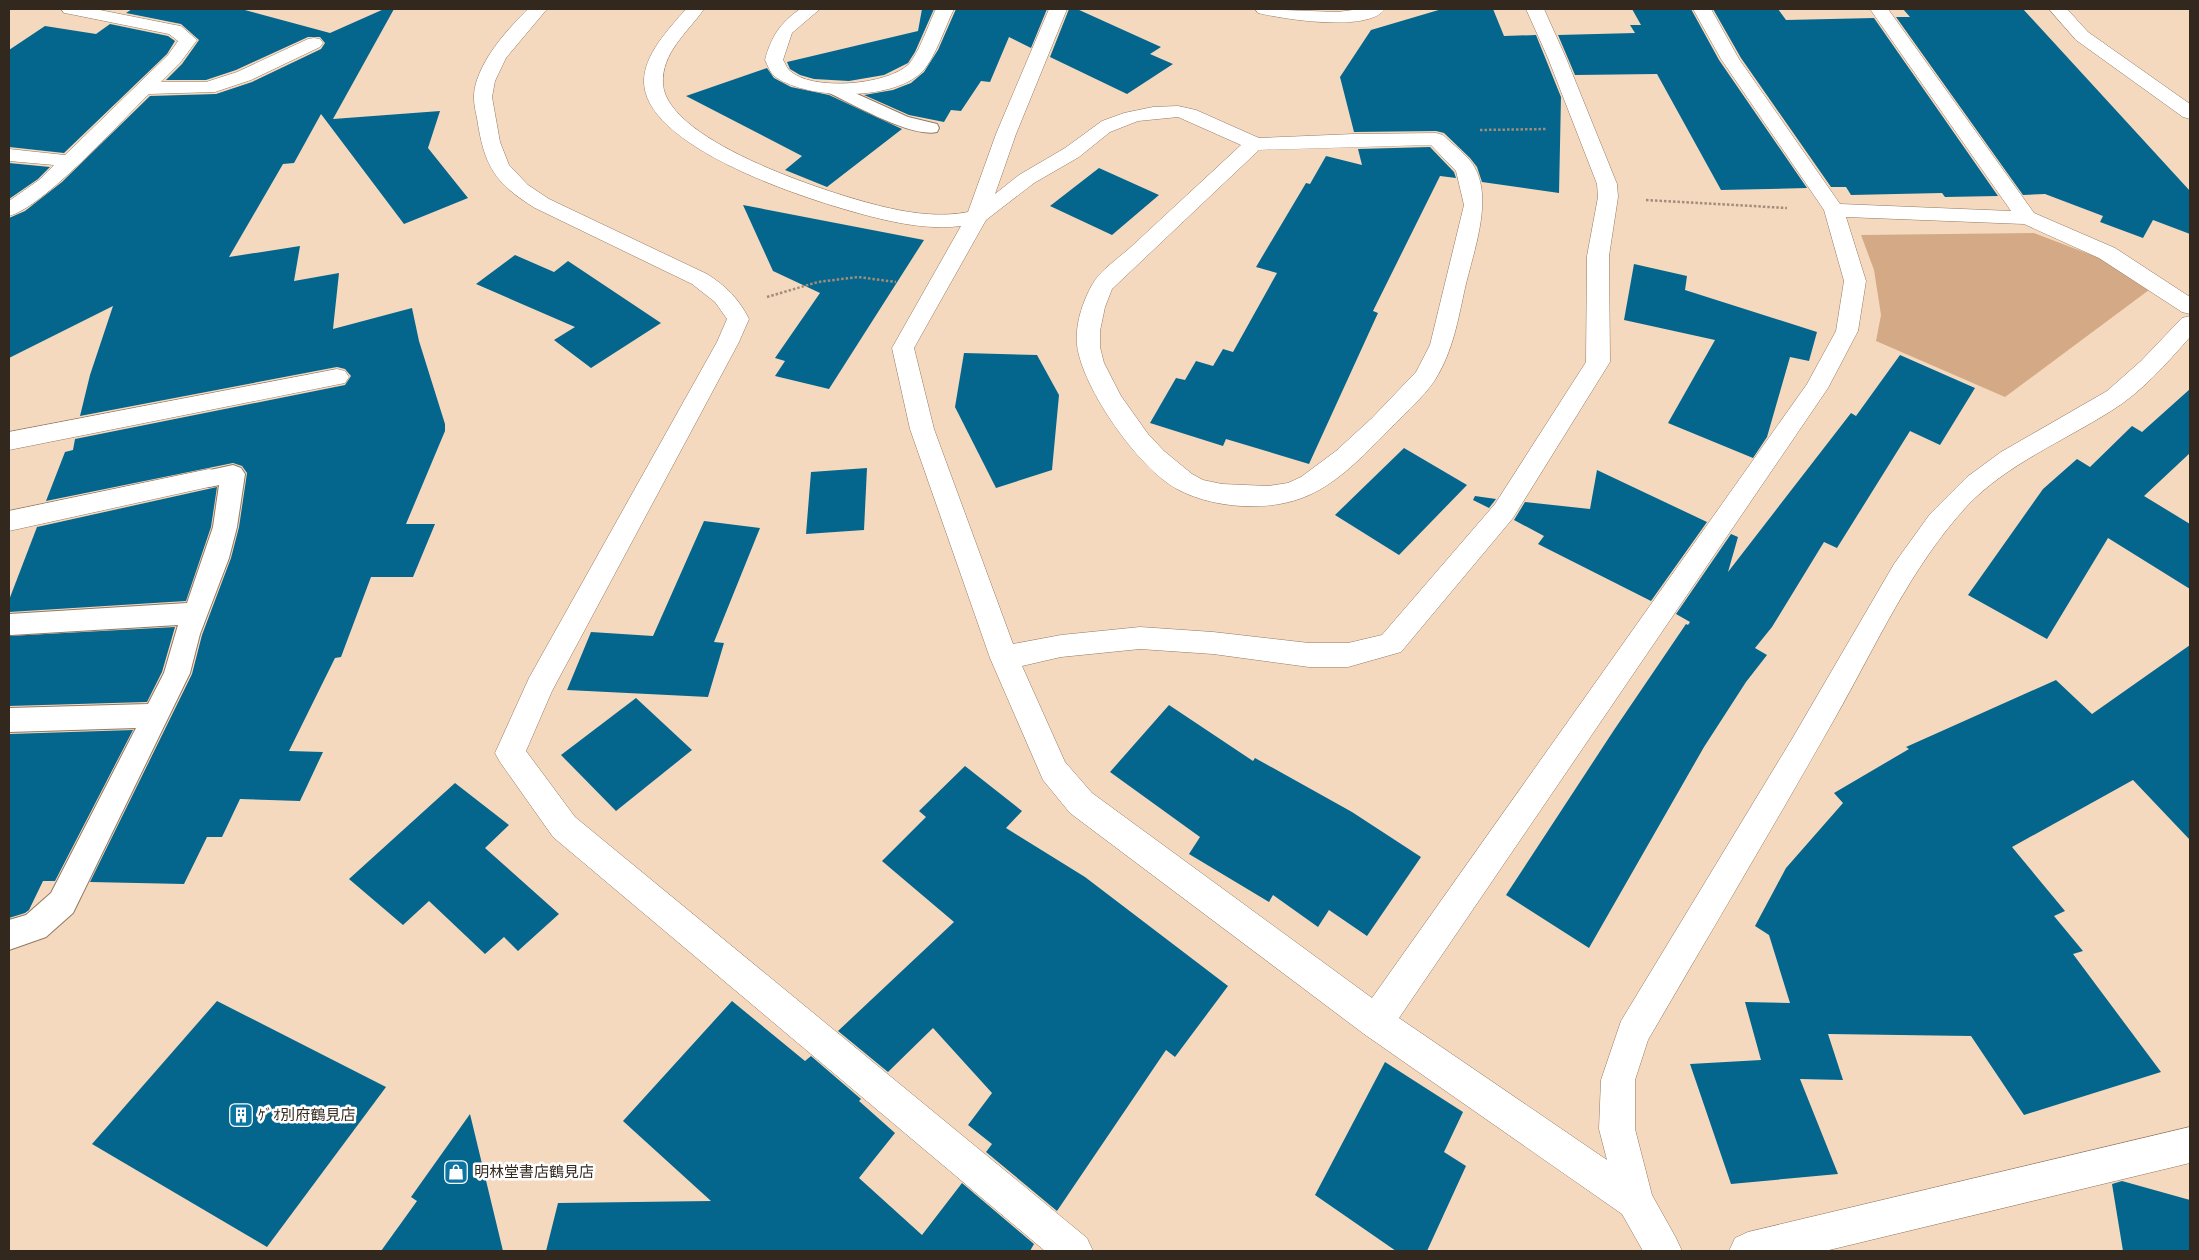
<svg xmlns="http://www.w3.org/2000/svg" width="2199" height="1260" font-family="Ubuntu,'Noto Sans JP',sans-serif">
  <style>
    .green { fill: #d3aa85 }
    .building { fill: #05668d }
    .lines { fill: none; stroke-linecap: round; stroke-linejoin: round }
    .lane-casing { stroke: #937962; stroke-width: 2 }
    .street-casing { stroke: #937962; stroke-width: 1 }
    .path { stroke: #a28d7a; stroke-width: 2.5; stroke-dasharray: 2.5 2; stroke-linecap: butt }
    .lane { fill: #fff; fill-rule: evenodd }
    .street { fill: #fff; fill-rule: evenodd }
    .labels { text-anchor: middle; stroke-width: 5; stroke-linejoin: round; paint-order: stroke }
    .near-poi-label { font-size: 15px; fill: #33281e; stroke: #fff; text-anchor: start }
  </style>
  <rect width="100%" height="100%" fill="#f5d9bf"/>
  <path class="green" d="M 2034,233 L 2102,259 L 2149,290 L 2005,397 L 1876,341 L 1881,315 L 1874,270 L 1861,235 Z"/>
  <g class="building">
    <path d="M 132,9 L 241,9 L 330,33 L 384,9 L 394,9 L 333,119 L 440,111 L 428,148 L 468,198 L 404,224 L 321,114 L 294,163 L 283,164 L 229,257 L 300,246 L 294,281 L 339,273 L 333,329 L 412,308 L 419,341 L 445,424 L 445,431 L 406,524 L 435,524 L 413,577 L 371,577 L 341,657 L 335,658 L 289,751 L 323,752 L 300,801 L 240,799 L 222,837 L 207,837 L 184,884 L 90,882 L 192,674 L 202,635 L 231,558 L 239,527 L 247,473 L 242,466 L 233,463 L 46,501 L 65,452 L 73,450 L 75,439 L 345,385 L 351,376 L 345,369 L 337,367 L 80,416 L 90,375 L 113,306 L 9,358 L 9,218 L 25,211 L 62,182 L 150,96 L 216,94 L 252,82 L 321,49 L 325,43 L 320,37 L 308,37 L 236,70 L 206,80 L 166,80 L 182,64 L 199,40 L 181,24 L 126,13 Z"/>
    <path d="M 922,9 L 934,9 L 915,52 L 908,63 L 884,75 L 849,81 L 814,79 L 800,75 L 790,69 L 787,62 L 918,31 Z"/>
    <path d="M 956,9 L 1047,9 L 1031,48 L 1009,37 L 990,82 L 981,81 L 961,111 L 951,110 L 944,122 L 909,115 L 864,95 L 893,90 L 911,83 L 924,72 L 938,50 Z"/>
    <path d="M 1069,9 L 1077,9 L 1161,47 L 1150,54 L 1173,64 L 1127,94 L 1050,57 Z"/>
    <path d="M 1442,9 L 1493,9 L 1504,36 L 1536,35 L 1561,97 L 1559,193 L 1482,182 L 1477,167 L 1470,158 L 1444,133 L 1436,131 L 1354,132 L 1340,77 L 1371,30 Z"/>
    <path d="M 1632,9 L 1691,9 L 1719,60 L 1807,188 L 1721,190 L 1657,74 L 1575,75 L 1558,35 L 1635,33 L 1630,25 L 1641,25 Z"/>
    <path d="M 1713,9 L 1778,9 L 1786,20 L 1874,18 L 1998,196 L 1945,197 L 1942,193 L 1851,195 L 1846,187 L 1831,187 L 1741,58 Z"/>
    <path d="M 1903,9 L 2023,9 L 2190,191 L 2190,234 L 2153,220 L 2143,238 L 2100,222 L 2103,216 L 2045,194 L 2023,195 L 1896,17 L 1910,17 Z"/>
    <path d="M 110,24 L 168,36 L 175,41 L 167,54 L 64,153 L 9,147 L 9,50 L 45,26 L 96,34 Z"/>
    <path d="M 767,68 L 774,78 L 791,87 L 829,95 L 902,129 L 827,187 L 785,170 L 802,156 L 686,96 Z"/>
    <path d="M 1430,147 L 1454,172 L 1456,178 L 1440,176 L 1373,311 L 1378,313 L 1309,464 L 1226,439 L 1223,446 L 1150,423 L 1176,378 L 1185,380 L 1196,361 L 1213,366 L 1223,349 L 1233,352 L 1277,273 L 1256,267 L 1306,183 L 1310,184 L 1326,156 L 1362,165 L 1358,149 Z"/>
    <path d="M 9,163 L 50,167 L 38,179 L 9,199 Z"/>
    <path d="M 1099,168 L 1159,195 L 1112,235 L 1050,206 Z"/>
    <path d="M 743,205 L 924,240 L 829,389 L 775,376 L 785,361 L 775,358 L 820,293 L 773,271 Z"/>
    <path d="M 515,255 L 554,272 L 568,261 L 661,323 L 591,368 L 554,340 L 575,327 L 476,284 Z"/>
    <path d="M 1634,264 L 1687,276 L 1685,290 L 1817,332 L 1809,361 L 1790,357 L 1767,437 L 1753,458 L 1668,423 L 1715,340 L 1624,320 Z"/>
    <path d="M 964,353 L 1037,355 L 1059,395 L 1052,470 L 996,488 L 955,407 Z"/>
    <path d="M 1900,355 L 1975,388 L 1940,445 L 1910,431 L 1837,548 L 1824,542 L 1772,627 L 1755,648 L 1767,655 L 1746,682 L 1704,747 L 1589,948 L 1506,895 L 1614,730 L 1686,624 L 1688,625 L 1690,622 L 1676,614 L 1731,534 L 1738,537 L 1728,572 L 1851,413 L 1856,416 Z"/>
    <path d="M 2190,389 L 2190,453 L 2144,496 L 2190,524 L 2190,589 L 2108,538 L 2047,639 L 1968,595 L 2043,489 L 2077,459 L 2090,467 L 2132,426 L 2142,432 Z"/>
    <path d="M 1404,448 L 1467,485 L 1399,555 L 1335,515 Z"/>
    <path d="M 867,468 L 864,530 L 806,534 L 811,472 Z"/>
    <path d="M 1597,470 L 1707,522 L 1651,601 L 1538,544 L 1544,536 L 1514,520 L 1525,502 L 1590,509 Z"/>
    <path d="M 217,487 L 211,527 L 186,601 L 9,612 L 9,600 L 37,527 Z"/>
    <path d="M 1475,496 L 1496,499 L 1489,508 L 1473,500 Z"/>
    <path d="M 704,521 L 760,528 L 714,642 L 724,643 L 708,697 L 567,690 L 591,632 L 653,636 Z"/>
    <path d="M 175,627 L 162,672 L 147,702 L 9,706 L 9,636 Z"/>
    <path d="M 2190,645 L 2190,840 L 2133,780 L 2012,847 L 2065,911 L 2054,916 L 2083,951 L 2073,954 L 2161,1072 L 2024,1115 L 1971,1036 L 1828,1034 L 1843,1080 L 1800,1079 L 1838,1174 L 1731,1184 L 1690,1064 L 1761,1060 L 1745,1002 L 1790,1003 L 1769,935 L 1755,926 L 1786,868 L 1843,803 L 1834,793 L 1909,749 L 1906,747 L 2056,680 L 2092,714 Z"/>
    <path d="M 636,698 L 692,750 L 616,811 L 561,755 Z"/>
    <path d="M 1169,705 L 1253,761 L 1255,758 L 1352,812 L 1421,857 L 1367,936 L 1329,910 L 1318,927 L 1273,895 L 1269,902 L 1189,854 L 1200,837 L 1110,772 Z"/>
    <path d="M 133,730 L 55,881 L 43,881 L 29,910 L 25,913 L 9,918 L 9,734 Z"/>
    <path d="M 965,766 L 1022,811 L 1006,828 L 1085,877 L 1228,986 L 1175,1057 L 1166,1050 L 1057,1211 L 986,1152 L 992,1144 L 968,1125 L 992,1093 L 933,1028 L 888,1072 L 838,1031 L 954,922 L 882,861 L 926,817 L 919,811 Z"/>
    <path d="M 455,783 L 509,825 L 485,848 L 559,914 L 518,951 L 504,937 L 485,954 L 429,901 L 403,925 L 349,879 Z"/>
    <path d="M 217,1001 L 386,1087 L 267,1247 L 92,1144 Z"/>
    <path d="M 732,1001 L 805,1061 L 811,1056 L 861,1099 L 859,1101 L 895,1133 L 859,1178 L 922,1235 L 962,1183 L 1034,1244 L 1030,1251 L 546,1251 L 558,1203 L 711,1201 L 623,1121 Z"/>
    <path d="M 1385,1062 L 1463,1112 L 1444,1152 L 1466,1166 L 1427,1251 L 1396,1251 L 1315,1195 Z"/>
    <path d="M 470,1114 L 503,1251 L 381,1251 L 417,1201 L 411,1197 Z"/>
    <path d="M 2122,1181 L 2190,1200 L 2190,1251 L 2123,1251 L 2112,1184 Z"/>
  </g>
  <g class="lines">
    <g class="lane-casing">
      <g id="lane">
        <path d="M 835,84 L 908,117 L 937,124 L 939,128 L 937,132 C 911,138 853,104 829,93 L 826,89 L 829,85 Z"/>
        <path d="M 233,465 L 241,468 L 245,474 L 237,527 L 229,558 L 200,634 L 190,673 L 73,913 L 46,937 L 9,950 L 9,920 L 26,915 L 51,893 L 136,728 L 9,732 L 9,708 L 148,704 L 164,673 L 178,625 L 11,635 L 9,634 L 9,614 L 187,603 L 213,527 L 219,485 L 209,487 L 201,484 L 197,478 L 201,472 Z"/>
      </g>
    </g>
    <g class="street-casing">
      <g id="street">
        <path d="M 61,9 L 95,9 L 175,25 L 181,26 L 197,40 L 180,63 L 161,82 L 206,82 L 237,72 L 308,39 L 314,38 L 320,39 L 323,43 L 320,47 L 251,80 L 215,92 L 149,94 C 120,122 44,207 9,216 L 9,201 L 39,180 L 54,165 L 9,161 L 9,149 L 65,155 L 168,55 L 178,41 L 169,34 L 70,14 L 64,13 Z"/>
        <path d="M 528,9 L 547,9 L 506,58 L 495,81 L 492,97 L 500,142 L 509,165 L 528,185 L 549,199 L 707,274 C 726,286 739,299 749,319 L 739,342 L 552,691 L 526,751 L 575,817 L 1087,1238 L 1093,1251 L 1045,1251 L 553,837 L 500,762 L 495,753 L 529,678 L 717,342 L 727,319 L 715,302 L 692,284 L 535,208 C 494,183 484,165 477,118 C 474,105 472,94 477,80 C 486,53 508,29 528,9 Z"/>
        <path d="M 686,9 L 704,9 C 688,32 661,53 663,84 C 667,143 839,197 889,208 C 915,214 943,217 968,212 L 996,134 L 1049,9 L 1067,9 L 1016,134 L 995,194 L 1019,175 L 1065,148 L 1102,121 L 1124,113 L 1153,107 L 1178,106 L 1196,110 L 1259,138 L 1354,134 L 1436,133 L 1443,135 C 1453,145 1469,156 1475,168 C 1493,201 1473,253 1465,288 C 1458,320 1453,351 1435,380 C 1424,397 1398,420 1383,436 C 1359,460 1334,486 1302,498 C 1265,512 1212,508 1177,489 C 1139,469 1082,388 1077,345 C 1075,325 1082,303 1092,285 C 1100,270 1119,258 1132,246 C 1168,212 1205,179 1241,145 L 1178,117 L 1138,121 L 1110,132 L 1079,157 L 1034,183 L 986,220 L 914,348 L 934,429 L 1013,644 L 1061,635 L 1140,627 L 1213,632 L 1309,643 L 1348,643 L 1382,635 L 1495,504 L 1586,362 L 1587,256 L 1598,197 L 1597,184 L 1548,58 L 1526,9 L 1544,9 L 1566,58 L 1617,184 L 1618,197 L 1609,256 L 1610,362 L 1513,518 L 1401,652 L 1348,667 L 1309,667 L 1213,654 L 1140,649 L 1061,657 L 1022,666 L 1065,762 L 1092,793 L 1372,998 L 1807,384 L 1836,331 L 1844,281 L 1824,210 L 1721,59 L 1693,9 L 1711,9 L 1739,59 L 1840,204 L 2011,211 L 1870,9 L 1888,9 L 2034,213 L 2115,248 L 2190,297 L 2190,314 L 2182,312 L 2099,258 L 2024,224 L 1846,217 L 1866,281 L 1858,331 L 1828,388 L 1399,1018 L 1607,1160 L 1599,1129 L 1601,1080 L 1621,1021 L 1792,739 L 1894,564 L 1930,514 L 1967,477 L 2001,452 L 2107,391 L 2141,361 L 2182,318 L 2190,316 L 2190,337 C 2166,364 2142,392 2111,411 C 2062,442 2007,464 1967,506 C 1910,568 1876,646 1835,718 C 1774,826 1710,933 1648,1040 L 1635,1080 L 1635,1129 L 1652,1195 L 1676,1238 L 1682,1251 L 1643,1251 L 1622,1214 L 1364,1034 L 1070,813 L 1043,780 L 990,658 L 910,429 L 892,348 L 961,226 C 938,229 913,226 890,221 C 833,209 647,153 644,83 C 643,55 669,29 686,9 ZM 1431,145 L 1456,171 L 1464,205 L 1430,345 L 1416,372 L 1372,418 L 1336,451 L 1301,477 L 1288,483 L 1268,486 L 1222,484 L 1203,480 L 1192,474 L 1164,451 L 1148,434 L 1121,396 L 1104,363 L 1100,347 L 1100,331 L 1105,307 L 1112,289 L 1259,150 Z"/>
        <path d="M 800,9 L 820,9 L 792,33 L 783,60 C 785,62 786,67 789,70 C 811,92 888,85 909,64 C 919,53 929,23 936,9 L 954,9 C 945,27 936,56 923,71 C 894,101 811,100 777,78 C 771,75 768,66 765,60 C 771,37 780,23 800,9 Z"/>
        <path d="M 1255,9 L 1337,12 L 1361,9 L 1385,9 C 1368,33 1283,19 1258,13 Z"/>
        <path d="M 2049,9 L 2067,9 L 2088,32 L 2190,104 L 2190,119 L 2183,117 L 2076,40 Z"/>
        <path d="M 337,369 L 345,371 L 349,377 L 345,383 L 9,450 L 9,432 Z"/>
        <path d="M 209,469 L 218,471 L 222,478 L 218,485 L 9,531 L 9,511 Z"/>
        <path d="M 2190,1127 L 2190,1163 L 1825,1251 L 1729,1251 L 1735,1238 L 1748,1232 Z"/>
      </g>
    </g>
    <g class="path">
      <path d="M 1480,130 L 1547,129"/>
      <path d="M 1646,200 L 1787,208"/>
      <path d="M 767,297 L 818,282 L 858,277 L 896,282"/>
    </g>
    <use href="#lane" class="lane"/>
    <use href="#street" class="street"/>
  </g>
  <defs>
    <g id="building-square" transform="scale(1.25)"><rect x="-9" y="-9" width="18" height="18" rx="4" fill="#0d75a1" stroke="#fff"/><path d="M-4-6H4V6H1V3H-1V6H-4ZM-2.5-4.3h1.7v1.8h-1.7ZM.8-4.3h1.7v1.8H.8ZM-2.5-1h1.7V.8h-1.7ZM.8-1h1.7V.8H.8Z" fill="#fff"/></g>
    <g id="shop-square" transform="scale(1.25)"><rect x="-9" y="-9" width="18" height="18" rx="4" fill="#0d75a1" stroke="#fff"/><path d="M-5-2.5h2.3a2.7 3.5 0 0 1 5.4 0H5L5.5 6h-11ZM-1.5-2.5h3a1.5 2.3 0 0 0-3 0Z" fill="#fff"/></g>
  </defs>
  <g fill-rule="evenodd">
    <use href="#building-square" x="241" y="1115"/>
    <use href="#shop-square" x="456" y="1172"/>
  </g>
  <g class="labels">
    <g class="near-poi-label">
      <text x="258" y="1120">ｹﾞｵ別府鶴見店</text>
      <text x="474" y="1177">明林堂書店鶴見店</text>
    </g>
  </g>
  <rect width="2199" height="1260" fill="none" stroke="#33281e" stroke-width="20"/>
</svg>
